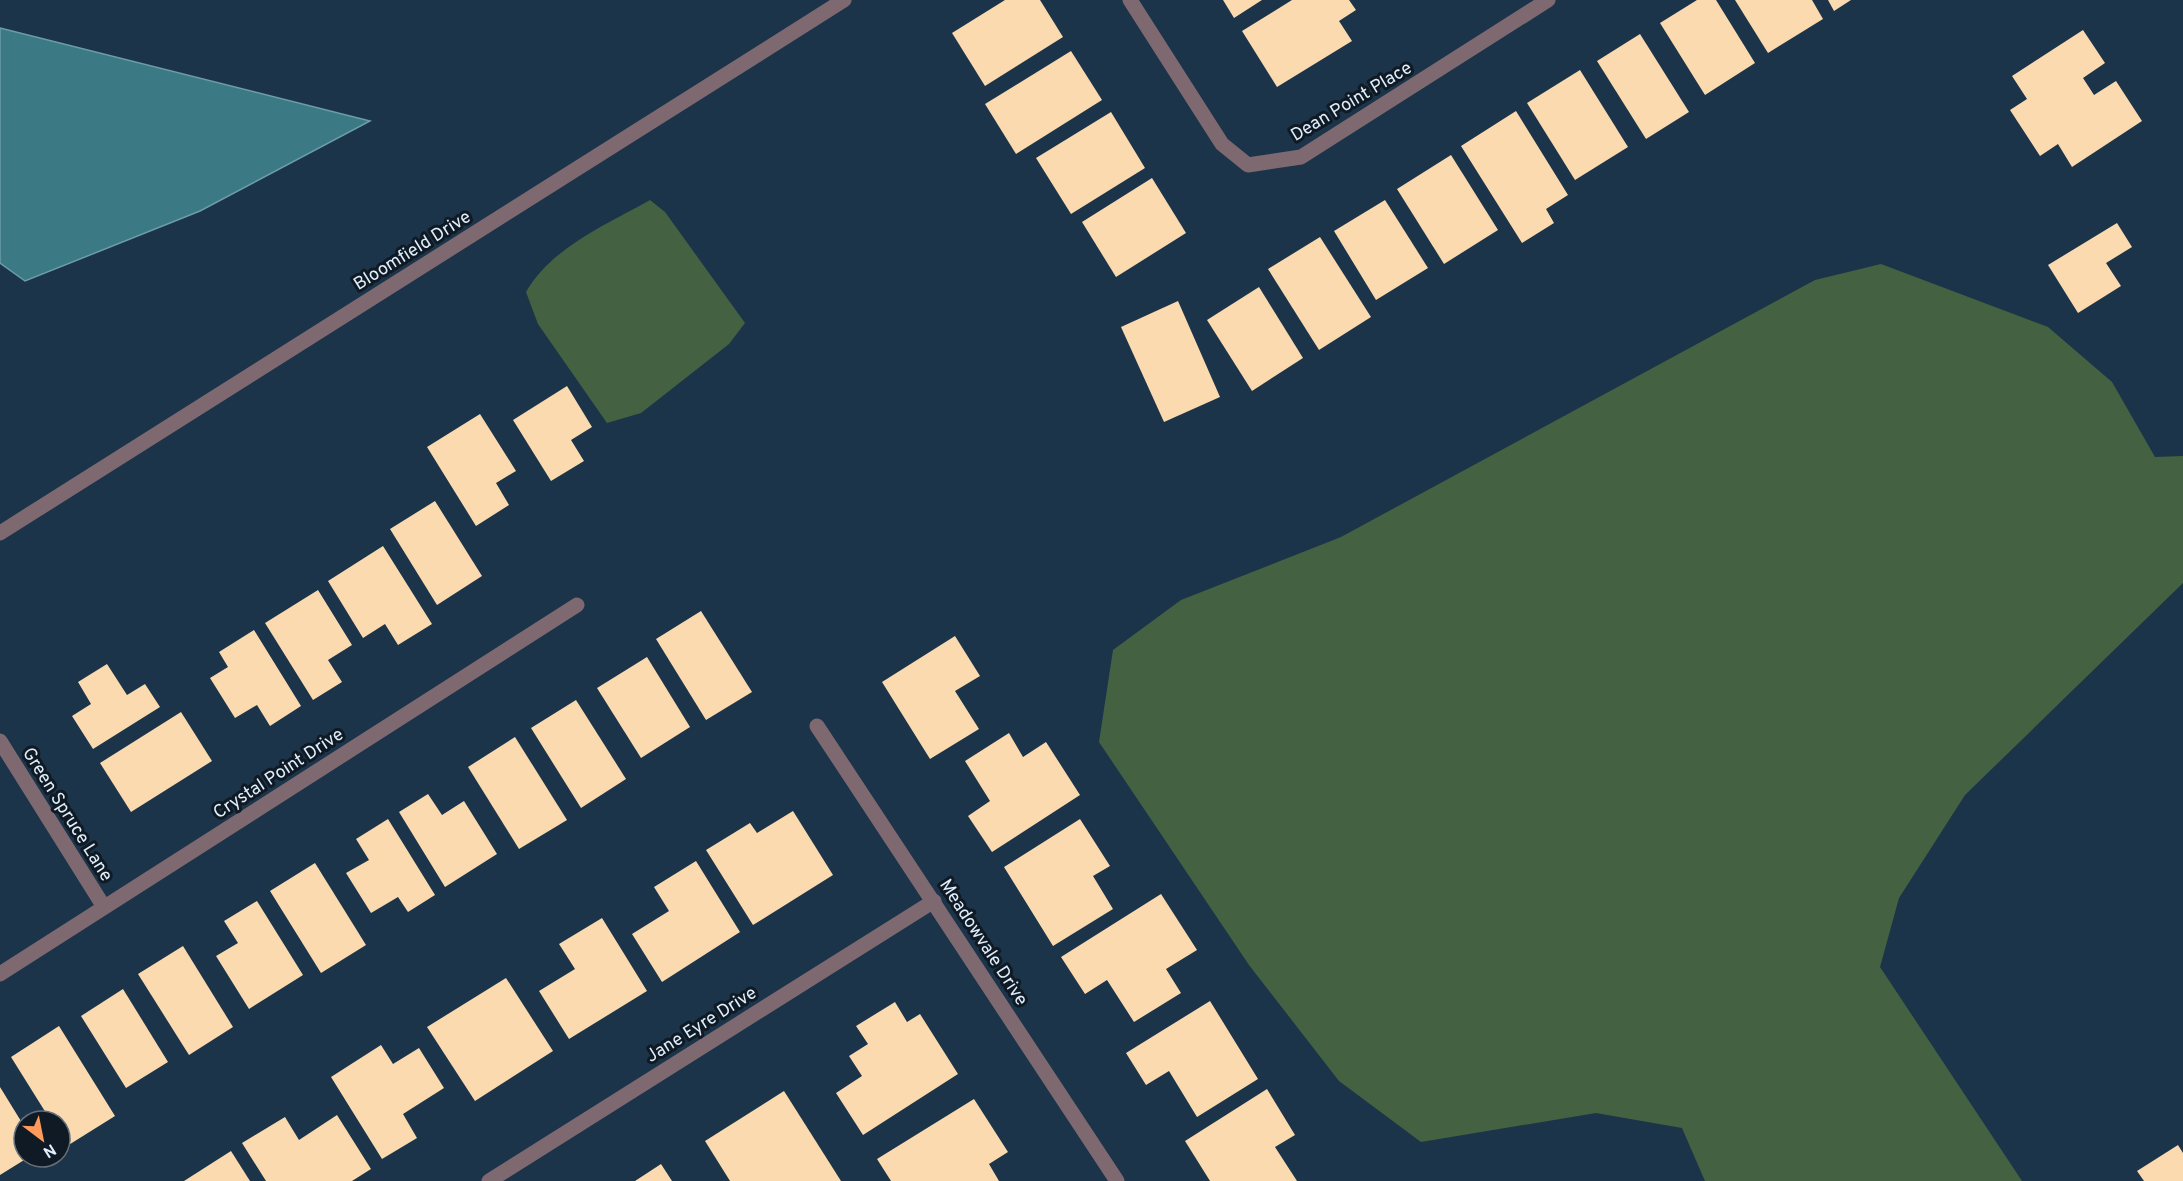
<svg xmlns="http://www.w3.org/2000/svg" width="2183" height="1181" font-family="Overpass,sans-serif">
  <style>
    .green { fill: #446242 }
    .water { fill: #3b7a84; stroke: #6c9da8; stroke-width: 1.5 }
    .building { fill: #fbdab0 }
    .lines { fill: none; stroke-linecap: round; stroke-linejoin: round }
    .minor { stroke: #7f6971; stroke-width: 15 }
    .tertiary { stroke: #7f6971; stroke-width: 15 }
    .labels { text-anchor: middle; stroke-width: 6; stroke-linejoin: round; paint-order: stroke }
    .street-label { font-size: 18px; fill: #e0effd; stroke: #101a24 }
  </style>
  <rect width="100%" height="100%" fill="#1b3449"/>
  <g class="green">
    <path d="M 650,200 L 665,212 L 745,323 L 729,344 L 641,413 L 607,423 L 538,324 L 526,292 C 552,247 606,225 650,200 Z"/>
    <path d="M 1881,264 L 2048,327 L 2112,382 L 2155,457 L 2183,456 L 2183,583 L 1965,795 L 1899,898 L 1880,967 L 2022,1181 L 1705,1181 L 1682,1128 L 1596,1113 L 1421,1142 L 1339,1081 L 1249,965 L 1099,742 L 1113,650 L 1181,600 L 1341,537 L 1815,280 Z"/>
  </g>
  <path class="water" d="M 0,28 L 370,121 L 200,211 L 25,281 L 0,263 Z"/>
  <g class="building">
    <path d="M 1005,0 L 1040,0 L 1063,37 L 985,86 L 952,33 Z"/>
    <path d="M 1223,0 L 1262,0 L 1234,18 Z"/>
    <path d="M 1292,0 L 1349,0 L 1356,10 L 1339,21 L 1352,41 L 1277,87 L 1242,31 Z"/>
    <path d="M 1697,0 L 1716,0 L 1755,63 L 1705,95 L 1660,23 Z"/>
    <path d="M 1735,0 L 1812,0 L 1823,19 L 1768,53 Z"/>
    <path d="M 1828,0 L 1851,0 L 1834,11 Z"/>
    <path d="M 2083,30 L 2105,63 L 2083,78 L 2094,95 L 2116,81 L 2142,121 L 2072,167 L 2058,144 L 2040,156 L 2010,110 L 2027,99 L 2012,76 Z"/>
    <path d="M 1640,34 L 1689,112 L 1646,139 L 1597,61 Z"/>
    <path d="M 1071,51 L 1102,100 L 1016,154 L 985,104 Z"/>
    <path d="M 1580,70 L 1628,147 L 1575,180 L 1527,103 Z"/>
    <path d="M 1516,111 L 1568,195 L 1546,209 L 1554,223 L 1522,243 L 1461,146 Z"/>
    <path d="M 1111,112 L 1145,168 L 1071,214 L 1036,158 Z"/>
    <path d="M 1451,155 L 1498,230 L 1444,264 L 1397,189 Z"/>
    <path d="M 1152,178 L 1186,233 L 1116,277 L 1082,222 Z"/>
    <path d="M 1385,200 L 1428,268 L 1376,300 L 1334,231 Z"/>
    <path d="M 2117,223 L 2132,247 L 2106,263 L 2121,286 L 2078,313 L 2048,265 Z"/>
    <path d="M 1320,237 L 1371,317 L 1319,350 L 1268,269 Z"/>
    <path d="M 1259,287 L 1303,358 L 1252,391 L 1207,320 Z"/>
    <path d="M 1178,301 L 1220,397 L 1164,422 L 1121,327 Z"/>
    <path d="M 567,386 L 592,427 L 571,440 L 584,461 L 551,481 L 513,420 Z"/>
    <path d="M 480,414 L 516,471 L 496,483 L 509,505 L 476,526 L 427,447 Z"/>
    <path d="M 435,501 L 482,576 L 437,605 L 390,529 Z"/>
    <path d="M 383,546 L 432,624 L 398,645 L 385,624 L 363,638 L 328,581 Z"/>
    <path d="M 318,590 L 352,645 L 328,660 L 342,682 L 313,700 L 265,623 Z"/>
    <path d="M 701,611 L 752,692 L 706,720 L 656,639 Z"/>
    <path d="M 254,630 L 301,706 L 270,726 L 257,705 L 235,718 L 210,678 L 228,667 L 219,652 Z"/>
    <path d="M 955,636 L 980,676 L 955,691 L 979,729 L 930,759 L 882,682 Z"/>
    <path d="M 647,657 L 690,727 L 641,758 L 597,688 Z"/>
    <path d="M 107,664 L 127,695 L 145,684 L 160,707 L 93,749 L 72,716 L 91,704 L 78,682 Z"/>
    <path d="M 576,700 L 626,779 L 581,808 L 531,728 Z"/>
    <path d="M 181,712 L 212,761 L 131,812 L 100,763 Z"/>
    <path d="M 1009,733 L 1023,757 L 1046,742 L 1080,795 L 992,852 L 968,816 L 990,801 L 965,761 Z"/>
    <path d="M 515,737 L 567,820 L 519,849 L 468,767 Z"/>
    <path d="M 428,794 L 442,815 L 464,801 L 497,854 L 445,887 L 399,812 Z"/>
    <path d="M 793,811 L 833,875 L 753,925 L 706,850 L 750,823 L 757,833 Z"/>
    <path d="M 388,819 L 435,895 L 408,912 L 398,897 L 371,913 L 346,873 L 369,860 L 356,839 Z"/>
    <path d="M 1080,819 L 1110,866 L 1093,876 L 1113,909 L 1053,946 L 1004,867 Z"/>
    <path d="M 696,861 L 740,932 L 662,982 L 632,934 L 669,911 L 654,887 Z"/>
    <path d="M 315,863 L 366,945 L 321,973 L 270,891 Z"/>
    <path d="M 1161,894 L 1197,950 L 1166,969 L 1181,993 L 1134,1022 L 1107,980 L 1085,994 L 1061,957 Z"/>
    <path d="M 257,901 L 303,975 L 249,1009 L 216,956 L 238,943 L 224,921 Z"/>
    <path d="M 602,918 L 647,991 L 569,1039 L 539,991 L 575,969 L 559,944 Z"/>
    <path d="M 183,946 L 233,1027 L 189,1055 L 138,974 Z"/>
    <path d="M 506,978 L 553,1051 L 475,1101 L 427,1027 Z"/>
    <path d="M 123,989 L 168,1062 L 126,1088 L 81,1016 Z"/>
    <path d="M 1210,1001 L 1258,1079 L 1197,1117 L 1169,1071 L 1146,1085 L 1126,1053 Z"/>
    <path d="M 895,1002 L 907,1022 L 920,1014 L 958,1074 L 863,1135 L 836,1093 L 862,1076 L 849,1056 L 868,1044 L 856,1026 Z"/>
    <path d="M 59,1026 L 115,1116 L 67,1146 L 60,1135 L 60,1121 L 51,1121 L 11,1057 Z"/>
    <path d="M 381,1045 L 393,1064 L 419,1048 L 444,1088 L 403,1114 L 417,1138 L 382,1159 L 331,1077 Z"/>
    <path d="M 0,1087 L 24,1126 L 24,1157 L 29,1157 L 0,1175 Z"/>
    <path d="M 1267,1089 L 1295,1135 L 1275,1147 L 1297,1181 L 1210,1181 L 1185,1141 Z"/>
    <path d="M 784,1091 L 841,1181 L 730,1181 L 705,1141 Z"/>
    <path d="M 974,1099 L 1008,1152 L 989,1164 L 999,1181 L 891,1181 L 877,1159 Z"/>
    <path d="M 337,1115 L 371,1169 L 352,1181 L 266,1181 L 242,1143 L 285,1117 L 299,1140 Z"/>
    <path d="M 2178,1145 L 2183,1153 L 2183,1181 L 2144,1181 L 2137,1171 Z"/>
    <path d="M 231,1151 L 250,1181 L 184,1181 Z"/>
    <path d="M 661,1164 L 672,1181 L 635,1181 Z"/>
  </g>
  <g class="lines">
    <g class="minor">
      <path d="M 1130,0 L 1222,144 L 1248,165 L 1301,157 L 1548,0"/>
      <path d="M 817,726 L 1117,1181"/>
      <path d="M 0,741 L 104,907"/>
      <path d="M 0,974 L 577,605"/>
      <path d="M 489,1181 L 934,901"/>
    </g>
    <path class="tertiary" d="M 0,533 L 844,0"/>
  </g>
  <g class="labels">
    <g class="street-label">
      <text transform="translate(1351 101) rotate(-31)" y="6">Dean Point Place</text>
      <text transform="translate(412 250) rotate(-32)" y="6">Bloomfield Drive</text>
      <text transform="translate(278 773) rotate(-33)" y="6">Crystal Point Drive</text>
      <text transform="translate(68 814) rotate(58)" y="6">Green Spruce Lane</text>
      <text transform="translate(984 942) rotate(57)" y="6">Meadowvale Drive</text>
      <text transform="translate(701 1024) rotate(-32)" y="6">Jane Eyre Drive</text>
    </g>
  </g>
  <g transform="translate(42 1139) rotate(148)"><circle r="28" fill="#101a24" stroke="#636f7b" stroke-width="1.5"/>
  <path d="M0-4.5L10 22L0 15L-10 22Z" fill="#ff9b5a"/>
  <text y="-9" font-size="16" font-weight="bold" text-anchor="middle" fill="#e0effd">N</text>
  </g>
</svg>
